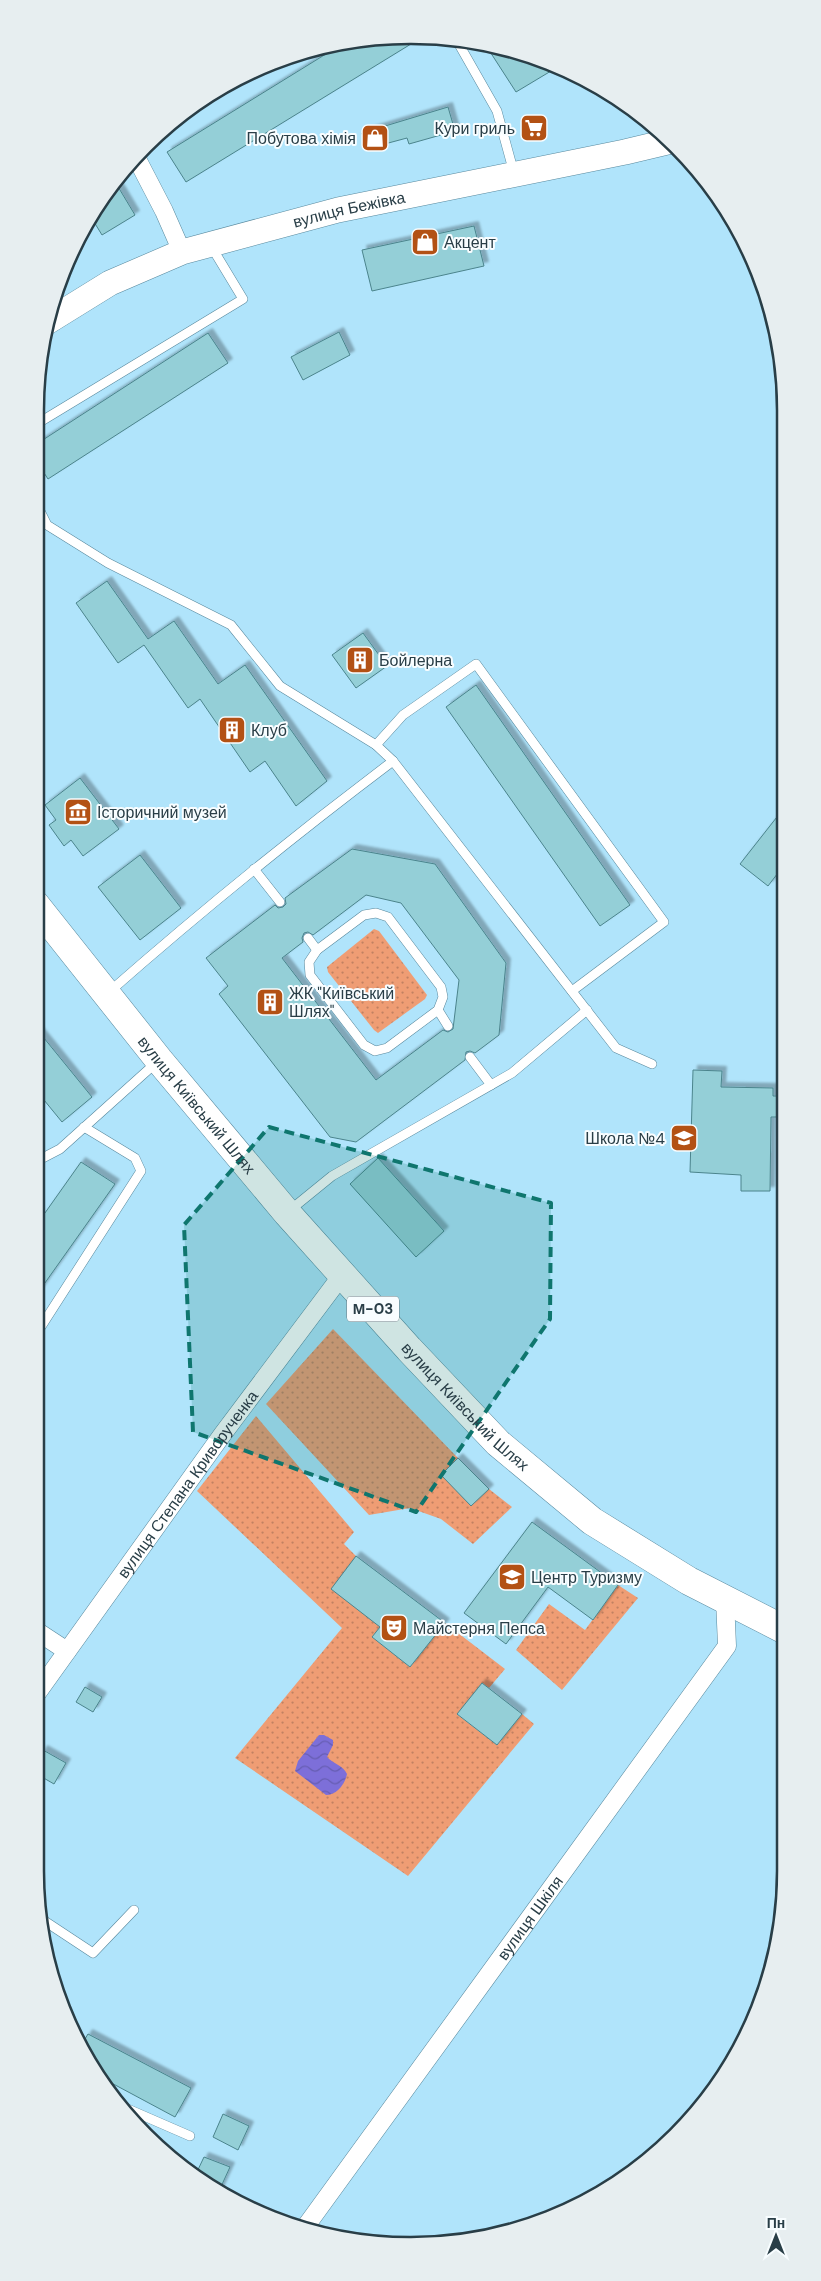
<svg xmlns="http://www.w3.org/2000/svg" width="821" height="2281" font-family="'DM Sans',sans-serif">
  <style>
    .green { fill: url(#green-dots) }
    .water { fill: url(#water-waves) }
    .building { fill: #94cfd7; stroke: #4b848c; fill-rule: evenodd; filter: url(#shadow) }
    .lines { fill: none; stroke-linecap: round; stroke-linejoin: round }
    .service-casing { stroke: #57889d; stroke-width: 10 }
    .minor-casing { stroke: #57889d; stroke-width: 19 }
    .secondary-casing { stroke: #57889d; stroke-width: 26 }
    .trunk-casing { stroke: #57889d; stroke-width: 29 }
    .service { stroke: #fff; stroke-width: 9 }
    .minor { stroke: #fff; stroke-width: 18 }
    .secondary { stroke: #fff; stroke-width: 25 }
    .trunk { stroke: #fff; stroke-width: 28 }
    .marked { fill: #0f766e; fill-opacity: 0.2; stroke: #0f766e; stroke-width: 4; stroke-dasharray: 10 6; stroke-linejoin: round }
    .labels { text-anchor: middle; stroke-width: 4; stroke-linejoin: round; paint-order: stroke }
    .shield { fill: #f8fdff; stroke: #67777e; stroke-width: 1 }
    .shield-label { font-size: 15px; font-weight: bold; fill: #293e47 }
    .poi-label { font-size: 16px; fill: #293e47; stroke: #f8fdff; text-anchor: start }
    .street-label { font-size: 16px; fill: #293e47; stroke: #f8fdff }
    .rim { fill: none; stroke: #293e47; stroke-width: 2.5 }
  </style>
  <defs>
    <pattern id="green-dots" width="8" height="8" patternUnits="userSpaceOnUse" patternTransform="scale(1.25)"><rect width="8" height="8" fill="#ef9d74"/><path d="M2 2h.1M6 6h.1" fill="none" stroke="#c28161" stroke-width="1.8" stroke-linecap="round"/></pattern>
    <pattern id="water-waves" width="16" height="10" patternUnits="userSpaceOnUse" patternTransform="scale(1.25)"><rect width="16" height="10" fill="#7d6fd9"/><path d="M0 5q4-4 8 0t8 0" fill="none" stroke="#665db2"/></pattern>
    <filter id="shadow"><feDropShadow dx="4.5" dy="-4.5" stdDeviation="1" flood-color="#0004"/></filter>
  </defs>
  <rect width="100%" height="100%" fill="#b0e4fb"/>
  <g class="green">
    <path d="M 374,929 L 379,931 L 427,995 L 425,999 L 378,1033 L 374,1030 L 328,972 L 327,967 Z"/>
    <path d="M 333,1329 L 458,1458 L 489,1489 L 512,1507 L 473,1544 L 441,1519 L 410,1508 L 369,1515 L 266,1404 Z"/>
    <path d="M 256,1416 L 354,1532 L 344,1544 L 356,1556 L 380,1627 L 372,1637 L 410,1667 L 445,1623 L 505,1669 L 489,1688 L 482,1683 L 458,1715 L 497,1745 L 522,1714 L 534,1724 L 408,1876 L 235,1758 L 342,1628 L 197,1491 Z"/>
    <path d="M 618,1585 L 638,1598 L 562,1690 L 516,1650 L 549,1604 L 585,1630 Z"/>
  </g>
  <path class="water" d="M 319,1735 L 324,1735 L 333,1740 L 333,1745 L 327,1757 C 333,1764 343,1765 347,1774 C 345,1784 337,1795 326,1795 L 295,1771 L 298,1761 Z"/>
  <g class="building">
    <path d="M 424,36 L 186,182 L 167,152 L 347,41 L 361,38 Z"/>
    <path d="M 485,44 L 507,48 L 556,68 L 516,92 Z"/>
    <path d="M 448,107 L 455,131 L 409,144 L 407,138 L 366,149 L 362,133 Z"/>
    <path d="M 114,180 L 135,215 L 102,235 L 91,217 Z"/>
    <path d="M 474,226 L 484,266 L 372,291 L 362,250 Z"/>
    <path d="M 339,332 L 350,355 L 303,380 L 291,357 Z"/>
    <path d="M 208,333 L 228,363 L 48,479 L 35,459 L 35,445 Z"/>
    <path d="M 107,581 L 148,639 L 174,621 L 218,684 L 245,665 L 327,781 L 296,806 L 265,761 L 250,772 L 200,699 L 188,708 L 144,645 L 118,663 L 76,603 Z"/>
    <path d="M 363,633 L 387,666 L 356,688 L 332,655 Z"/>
    <path d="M 476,685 L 630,905 L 600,926 L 446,707 Z"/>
    <path d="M 80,778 L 119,829 L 83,856 L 71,840 L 64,846 L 49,825 L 56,820 L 45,805 Z"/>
    <path d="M 784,808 L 784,865 L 768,886 L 740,864 Z"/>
    <path d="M 352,849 L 435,864 L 506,963 L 499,1035 L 475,1053 L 470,1051 L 466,1052 L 465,1060 L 356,1142 L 330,1137 L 219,994 L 228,986 L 206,958 L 275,905 L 278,908 L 283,907 L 286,904 L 285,898 ZM 366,895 L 401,903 L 459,980 L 453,1029 L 448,1032 L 443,1030 L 376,1080 L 282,958 L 303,942 L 302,938 L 304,933 L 308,932 L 313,935 Z"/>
    <path d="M 140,855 L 181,908 L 140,940 L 98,887 Z"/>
    <path d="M 35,1027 L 92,1097 L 62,1122 L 35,1089 Z"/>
    <path d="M 693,1070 L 722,1071 L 721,1087 L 773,1088 L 773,1096 L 784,1096 L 784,1117 L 771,1117 L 770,1191 L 741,1191 L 741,1175 L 690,1172 Z"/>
    <path d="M 378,1158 L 444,1231 L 416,1257 L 350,1184 Z"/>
    <path d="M 81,1162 L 115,1184 L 35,1297 L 35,1227 Z"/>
    <path d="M 458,1458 L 489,1489 L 471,1506 L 441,1475 Z"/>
    <path d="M 532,1522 L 618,1585 L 593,1620 L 548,1587 L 506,1644 L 464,1613 Z"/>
    <path d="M 356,1556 L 445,1623 L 410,1667 L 372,1637 L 380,1627 L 331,1589 Z"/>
    <path d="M 482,1683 L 522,1714 L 497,1745 L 457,1714 Z"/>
    <path d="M 85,1687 L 102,1697 L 93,1712 L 76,1702 Z"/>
    <path d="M 43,1750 L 66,1763 L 54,1784 L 35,1773 L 35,1764 Z"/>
    <path d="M 88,2034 L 191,2088 L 175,2117 L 104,2079 L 82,2044 Z"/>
    <path d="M 223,2114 L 249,2126 L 238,2150 L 213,2137 Z"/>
    <path d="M 204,2157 L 230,2167 L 219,2191 L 195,2176 Z"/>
  </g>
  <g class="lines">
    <g class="service-casing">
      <g id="service">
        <path d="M 456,39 L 497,111 L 514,173"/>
        <path d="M 35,425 L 243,299 L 211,246"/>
        <path d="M 35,501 L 47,525 L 108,563 L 231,625 L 280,686 L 376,745 L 393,761 L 616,1048 L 652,1064"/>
        <path d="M 376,745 L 403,715 L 476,664 L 664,922 L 572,991"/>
        <path d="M 254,869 L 280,902"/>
        <path d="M 376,913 L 388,917 L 441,987 L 443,997 L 438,1010 L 387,1048 L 375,1051 L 364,1045 L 310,975 L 309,962 L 317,950 L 364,915 Z"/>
        <path d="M 308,938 L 317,950"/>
        <path d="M 108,993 C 200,912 295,835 393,761"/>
        <path d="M 438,1010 L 448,1026"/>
        <path d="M 470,1057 L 491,1085"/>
        <path d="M 35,1162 L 60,1149 L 158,1061"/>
        <path d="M 289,1211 L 332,1176 L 512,1073 L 587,1010"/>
        <path d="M 35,1336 L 141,1171 L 135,1158 L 84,1127"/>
        <path d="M 40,1918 L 93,1953 L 134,1910"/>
        <path d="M 121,2106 L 190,2136"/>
      </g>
    </g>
    <g class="minor-casing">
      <g id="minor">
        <path d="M 136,157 L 164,211 L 182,252"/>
        <path d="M 35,1630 L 67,1651"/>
        <path id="s1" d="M 35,1696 L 222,1435 L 342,1275"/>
        <path id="s2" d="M 306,2226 L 727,1646 L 725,1599"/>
      </g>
    </g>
    <g class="secondary-casing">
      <g id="secondary">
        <path id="s3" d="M 47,322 L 110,283 L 182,252 L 338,210 L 625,152 L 667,142"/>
      </g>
    </g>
    <g class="trunk-casing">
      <g id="trunk">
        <path id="s4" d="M 35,904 L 159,1060 L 287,1213 L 409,1349 L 498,1443 L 592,1521 L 689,1581 L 785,1630"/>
      </g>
    </g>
    <use href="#service" class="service"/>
    <use href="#minor" class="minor"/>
    <use href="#secondary" class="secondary"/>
    <use href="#trunk" class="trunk"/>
  </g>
  <path class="marked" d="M 269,1127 L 551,1203 L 550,1319 L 416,1512 L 193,1432 L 184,1225 Z"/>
  <defs>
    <g id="supermarket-square" transform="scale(1.4375)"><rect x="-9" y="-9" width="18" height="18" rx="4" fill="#b35114" stroke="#f8fdff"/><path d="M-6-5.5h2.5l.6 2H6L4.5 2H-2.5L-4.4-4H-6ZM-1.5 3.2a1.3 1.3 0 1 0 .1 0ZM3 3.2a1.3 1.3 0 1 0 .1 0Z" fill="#fff"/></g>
    <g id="shop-square" transform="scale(1.4375)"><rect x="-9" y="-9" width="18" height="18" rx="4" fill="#b35114" stroke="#f8fdff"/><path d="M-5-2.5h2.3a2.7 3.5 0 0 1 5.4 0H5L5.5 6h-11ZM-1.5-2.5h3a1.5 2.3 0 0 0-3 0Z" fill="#fff"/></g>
    <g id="building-square" transform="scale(1.4375)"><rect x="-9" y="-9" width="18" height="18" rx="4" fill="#b35114" stroke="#f8fdff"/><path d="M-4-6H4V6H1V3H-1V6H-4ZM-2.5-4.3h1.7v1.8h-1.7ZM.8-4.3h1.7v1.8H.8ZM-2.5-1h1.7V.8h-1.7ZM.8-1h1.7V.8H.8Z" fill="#fff"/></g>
    <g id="museum-square" transform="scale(1.4375)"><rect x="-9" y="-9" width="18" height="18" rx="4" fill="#b35114" stroke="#f8fdff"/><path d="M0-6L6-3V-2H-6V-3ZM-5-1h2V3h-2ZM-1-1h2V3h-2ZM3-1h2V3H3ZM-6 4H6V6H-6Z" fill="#fff"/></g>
    <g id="school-square" transform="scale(1.4375)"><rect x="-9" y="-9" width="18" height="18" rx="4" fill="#b35114" stroke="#f8fdff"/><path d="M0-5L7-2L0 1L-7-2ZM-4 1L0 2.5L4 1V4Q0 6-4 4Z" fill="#fff"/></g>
    <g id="theatre-square" transform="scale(1.4375)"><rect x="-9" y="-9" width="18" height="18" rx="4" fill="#b35114" stroke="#f8fdff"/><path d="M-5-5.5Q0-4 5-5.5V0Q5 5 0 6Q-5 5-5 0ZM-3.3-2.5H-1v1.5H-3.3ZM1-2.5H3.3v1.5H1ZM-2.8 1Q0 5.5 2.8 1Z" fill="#fff"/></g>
  </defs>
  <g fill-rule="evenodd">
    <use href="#supermarket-square" x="534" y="128"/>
    <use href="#shop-square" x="375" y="138"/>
    <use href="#shop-square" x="425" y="242"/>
    <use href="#building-square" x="360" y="660"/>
    <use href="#building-square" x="232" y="730"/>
    <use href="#museum-square" x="78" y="812"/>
    <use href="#building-square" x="270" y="1002"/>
    <use href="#school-square" x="684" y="1138"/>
    <use href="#school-square" x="512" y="1577"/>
    <use href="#theatre-square" x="394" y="1628"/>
  </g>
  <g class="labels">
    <rect class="shield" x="347" y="1296.5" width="52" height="25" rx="4"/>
    <g class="shield-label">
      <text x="373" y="1314">М-03</text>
    </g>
    <g class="poi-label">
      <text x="515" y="134" text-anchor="end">Кури гриль</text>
      <text x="356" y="144" text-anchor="end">Побутова хімія</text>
      <text x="444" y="248">Акцент</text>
      <text x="379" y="666">Бойлерна</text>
      <text x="251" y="736">Клуб</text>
      <text x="97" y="818">Історичний музей</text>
      <text x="289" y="999">ЖК "Київський<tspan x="289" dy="18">Шлях"</tspan></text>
      <text x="665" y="1144" text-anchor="end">Школа №4</text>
      <text x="531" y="1583">Центр Туризму</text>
      <text x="413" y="1634">Майстерня Пепса</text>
    </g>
    <g class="street-label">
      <text dy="6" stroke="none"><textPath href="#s3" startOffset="325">вулиця Бежівка</textPath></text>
      <text dy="6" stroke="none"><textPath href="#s4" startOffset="258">вулиця Київський Шлях</textPath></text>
      <text dy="6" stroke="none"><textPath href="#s4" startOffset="662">вулиця Київський Шлях</textPath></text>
      <text dy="6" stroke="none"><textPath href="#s1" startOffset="261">вулиця Степана Криворученка</textPath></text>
      <text dy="6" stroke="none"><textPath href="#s2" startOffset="381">вулиця Шкіля</textPath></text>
    </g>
  </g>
  <path d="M0 0H821V2281H0ZM410 44H411A366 366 0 0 1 777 410V1871A366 366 0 0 1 411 2237H410A366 366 0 0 1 44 1871V410A366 366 0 0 1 410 44Z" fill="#e7eef0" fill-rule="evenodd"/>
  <path class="rim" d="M410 44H411A366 366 0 0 1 777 410V1871A366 366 0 0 1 411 2237H410A366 366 0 0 1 44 1871V410A366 366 0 0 1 410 44Z"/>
  <g transform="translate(776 2236)" stroke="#f8fdff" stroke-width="4" paint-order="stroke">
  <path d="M0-4L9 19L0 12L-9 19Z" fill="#293e47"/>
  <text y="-8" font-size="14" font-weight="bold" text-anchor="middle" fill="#293e47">Пн</text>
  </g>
</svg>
